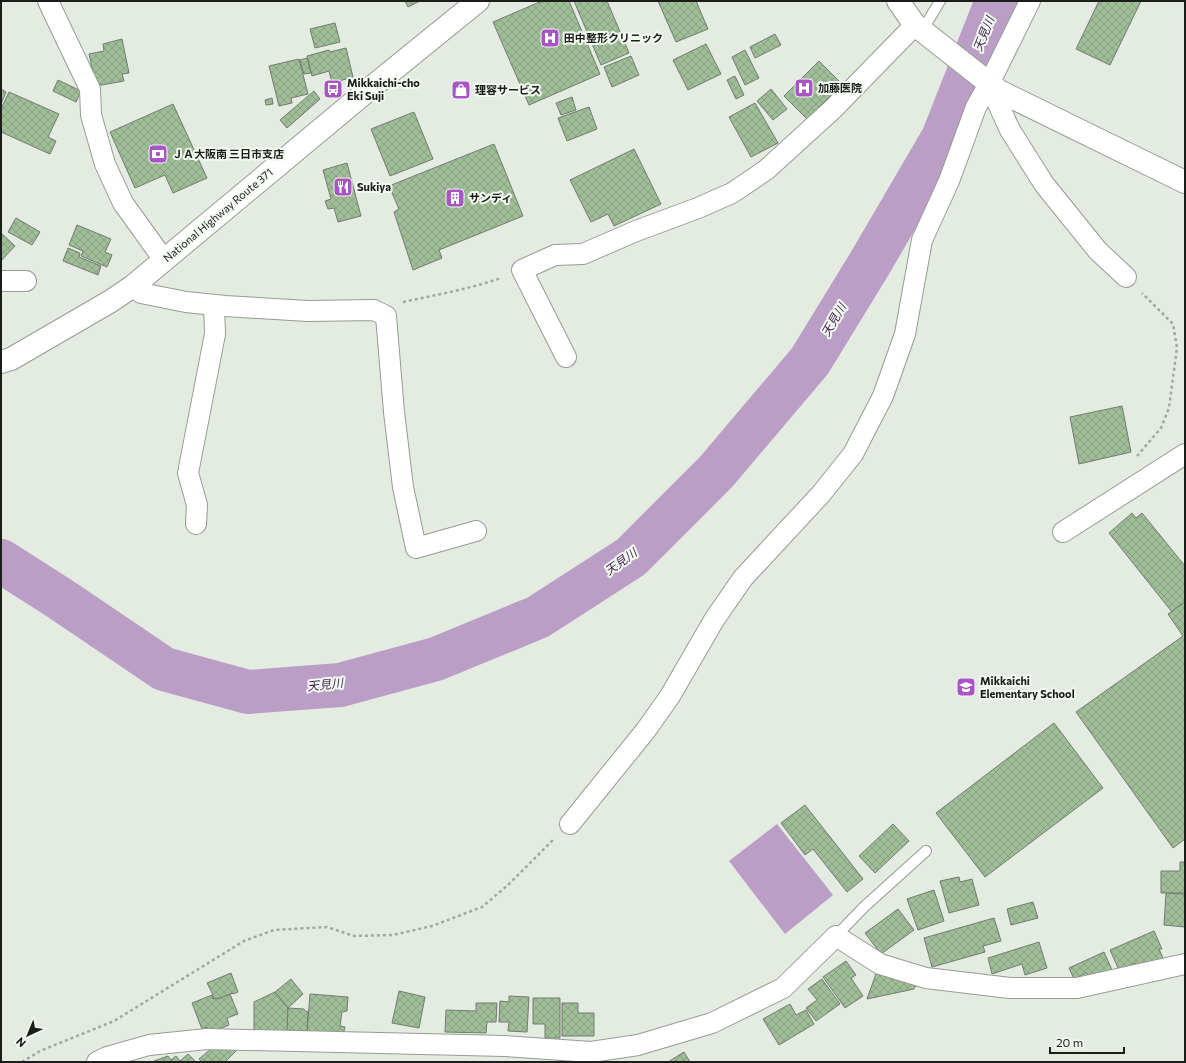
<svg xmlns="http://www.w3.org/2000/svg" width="1186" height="1063" font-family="Commissioner,'Noto Sans JP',sans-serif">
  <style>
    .water { fill: #ba9ec5 }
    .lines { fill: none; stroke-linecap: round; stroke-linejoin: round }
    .river { stroke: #ba9ec5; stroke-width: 44 }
    .building { fill: url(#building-cross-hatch); stroke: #737a71 }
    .lane-casing { stroke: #959c93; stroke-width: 12 }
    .street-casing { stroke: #959c93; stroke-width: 22 }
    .secondary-casing { stroke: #959c93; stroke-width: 24 }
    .highway-casing { stroke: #959c93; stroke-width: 24 }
    .path { stroke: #a0a79f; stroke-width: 2.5; stroke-dasharray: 3 3; stroke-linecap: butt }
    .lane { stroke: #fff; stroke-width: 10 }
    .street { stroke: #fff; stroke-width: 20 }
    .secondary { stroke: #fff; stroke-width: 22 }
    .highway { stroke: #fff; stroke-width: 22 }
    .labels { text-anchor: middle; stroke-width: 4; stroke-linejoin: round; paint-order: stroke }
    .poi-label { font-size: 11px; font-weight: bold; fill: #1a1d19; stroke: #f2f9f0; text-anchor: start }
    .street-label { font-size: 11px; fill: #1a1d19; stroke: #f2f9f0 }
    .water-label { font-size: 12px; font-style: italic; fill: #421d4f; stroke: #f2f9f0 }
  </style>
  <defs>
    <pattern id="building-cross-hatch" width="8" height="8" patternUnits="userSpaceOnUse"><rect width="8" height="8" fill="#9fbe97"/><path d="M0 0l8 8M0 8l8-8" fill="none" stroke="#88a382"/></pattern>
  </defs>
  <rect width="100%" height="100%" fill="#e4ece2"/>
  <path class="water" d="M 777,824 L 833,895 L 785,934 L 729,861 Z"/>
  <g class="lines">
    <path class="river" d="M 1,561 L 59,598 L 164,669 L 248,692 L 340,685 L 436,659 L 538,617 L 631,557 L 716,472 L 810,361 L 870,263 L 943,138 L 997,1"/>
  </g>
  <g class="building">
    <path d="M 405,1 L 420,1 L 408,7 Z"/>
    <path d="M 542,1 L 569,1 L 600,74 L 529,105 L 493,22 Z"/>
    <path d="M 574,1 L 607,1 L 629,53 L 601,65 Z"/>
    <path d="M 658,1 L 696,1 L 708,29 L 676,42 Z"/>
    <path d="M 1099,1 L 1141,1 L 1110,65 L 1076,49 Z"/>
    <path d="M 335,23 L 340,42 L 315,48 L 310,29 Z"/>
    <path d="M 775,34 L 781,45 L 755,58 L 750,47 Z"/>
    <path d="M 122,39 L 129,73 L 122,74 L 124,81 L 96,86 L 89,54 L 104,51 L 103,44 Z"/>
    <path d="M 706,44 L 721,74 L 688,90 L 673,60 Z"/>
    <path d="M 346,48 L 353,77 L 332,83 L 329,71 L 312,76 L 307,56 L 329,50 L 330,52 Z"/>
    <path d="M 745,50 L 759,78 L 745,85 L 732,57 Z"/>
    <path d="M 631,56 L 639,75 L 612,87 L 604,67 Z"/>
    <path d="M 307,58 L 311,73 L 304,74 L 300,60 Z"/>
    <path d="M 299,59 L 308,94 L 291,98 L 292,103 L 279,106 L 269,66 Z"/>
    <path d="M 819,61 L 842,84 L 807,119 L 784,96 Z"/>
    <path d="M 735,76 L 744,95 L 736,99 L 727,80 Z"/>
    <path d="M 58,80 L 81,91 L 76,102 L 53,91 Z"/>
    <path d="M 1,89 L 6,92 L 1,104 Z"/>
    <path d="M 771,89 L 787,109 L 773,120 L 757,101 Z"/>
    <path d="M 314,91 L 320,99 L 287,128 L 280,120 Z"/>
    <path d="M 9,92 L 59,114 L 48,137 L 56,141 L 50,154 L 1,132 L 1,109 Z"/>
    <path d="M 572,97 L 576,110 L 561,115 L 556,103 Z"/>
    <path d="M 272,98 L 273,104 L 266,105 L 265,100 Z"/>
    <path d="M 755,103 L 778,143 L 751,157 L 729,117 Z"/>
    <path d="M 173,104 L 207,178 L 173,193 L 165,175 L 135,188 L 110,132 Z"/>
    <path d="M 589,107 L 597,129 L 567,141 L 558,118 Z"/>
    <path d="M 414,112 L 433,159 L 390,176 L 371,129 Z"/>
    <path d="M 494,144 L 523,216 L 439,250 L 442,258 L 413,270 L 394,212 L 399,209 L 389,186 Z"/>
    <path d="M 634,149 L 661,204 L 614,226 L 608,214 L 591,222 L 570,180 Z"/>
    <path d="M 347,163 L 361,216 L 338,222 L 334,208 L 328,209 L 325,201 L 331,199 L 323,170 Z"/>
    <path d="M 16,218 L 40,232 L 32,245 L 8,232 Z"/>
    <path d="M 77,225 L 111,239 L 105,252 L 112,255 L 107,267 L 81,256 L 83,251 L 69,245 Z"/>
    <path d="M 1,233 L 15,246 L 1,261 Z"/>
    <path d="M 68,248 L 80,253 L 79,257 L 101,266 L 98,275 L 63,261 Z"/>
    <path d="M 1122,406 L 1131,452 L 1079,464 L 1070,417 Z"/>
    <path d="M 1132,513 L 1136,518 L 1142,513 L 1185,566 L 1185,602 L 1172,612 L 1109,533 Z"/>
    <path d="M 1185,602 L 1185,839 L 1173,848 L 1076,712 L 1183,636 L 1168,614 Z"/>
    <path d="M 1054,723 L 1103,788 L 985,877 L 936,813 Z"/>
    <path d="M 805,805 L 863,879 L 847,892 L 813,849 L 805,855 L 781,823 Z"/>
    <path d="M 893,824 L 909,841 L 875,873 L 859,856 Z"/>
    <path d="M 1180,862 L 1185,862 L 1185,893 L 1161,893 L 1161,871 L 1180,871 Z"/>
    <path d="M 959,877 L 960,882 L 972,879 L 979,905 L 949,913 L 940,881 Z"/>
    <path d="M 934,890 L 944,921 L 918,930 L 907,899 Z"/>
    <path d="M 1166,893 L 1185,894 L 1185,927 L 1164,925 Z"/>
    <path d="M 1033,902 L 1038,918 L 1011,925 L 1007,909 Z"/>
    <path d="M 898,909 L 914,930 L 881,954 L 865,933 Z"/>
    <path d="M 994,918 L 1001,941 L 983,946 L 985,952 L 932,967 L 924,938 Z"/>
    <path d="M 1154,931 L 1162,949 L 1159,949 L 1163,958 L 1138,969 L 1135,963 L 1119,970 L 1110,950 Z"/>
    <path d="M 1039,942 L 1047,968 L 1025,975 L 1022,964 L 992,974 L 988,958 Z"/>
    <path d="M 1104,952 L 1112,970 L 1091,981 L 1087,973 L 1074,979 L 1069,968 Z"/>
    <path d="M 846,961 L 856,975 L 851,978 L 863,996 L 845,1008 L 823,977 Z"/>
    <path d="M 877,971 L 916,985 L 914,989 L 867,999 Z"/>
    <path d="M 231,973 L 238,992 L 233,994 L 233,993 L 218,999 L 216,998 L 213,999 L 213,995 L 207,983 Z"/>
    <path d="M 291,979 L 303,994 L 288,1008 L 275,992 Z"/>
    <path d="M 822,979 L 840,1004 L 816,1021 L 806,1008 L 817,1000 L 808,989 Z"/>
    <path d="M 399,991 L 425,997 L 419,1028 L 392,1023 Z"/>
    <path d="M 275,992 L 288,1008 L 288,1031 L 254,1031 L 254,1002 Z"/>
    <path d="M 230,994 L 238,1014 L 227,1018 L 229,1025 L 210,1033 L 207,1027 L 202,1029 L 192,1003 L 212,995 L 213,999 L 216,998 L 218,999 Z"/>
    <path d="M 310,994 L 348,997 L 347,1011 L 342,1012 L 340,1026 L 345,1027 L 343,1035 L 307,1031 Z"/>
    <path d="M 509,996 L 529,997 L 527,1032 L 508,1031 L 509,1022 L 499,1022 L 500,1001 L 509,1002 Z"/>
    <path d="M 533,998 L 560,998 L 560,1038 L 545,1038 L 545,1024 L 533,1024 Z"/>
    <path d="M 476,1003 L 497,1003 L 496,1022 L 487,1022 L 486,1033 L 445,1032 L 446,1010 L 476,1011 Z"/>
    <path d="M 562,1003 L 578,1003 L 578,1013 L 594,1013 L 594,1036 L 562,1036 Z"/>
    <path d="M 790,1004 L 796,1015 L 806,1010 L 814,1024 L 779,1045 L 763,1019 Z"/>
    <path d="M 288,1008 L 304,1009 L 305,1011 L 308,1012 L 307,1031 L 287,1030 Z"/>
    <path d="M 212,1048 L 238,1049 L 225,1062 L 202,1062 L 199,1059 Z"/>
    <path d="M 684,1052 L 690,1062 L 668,1062 Z"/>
    <path d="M 188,1054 L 196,1062 L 155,1062 L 154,1061 L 168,1056 L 171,1060 L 176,1056 L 180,1061 Z"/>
    <path d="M 560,1058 L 602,1060 L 602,1062 L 560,1062 Z"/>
  </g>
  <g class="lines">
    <g class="lane-casing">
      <g id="lane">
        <path d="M 922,31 L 940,1"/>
        <path d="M 836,936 L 864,907 L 926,851"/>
      </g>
    </g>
    <g class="street-casing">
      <g id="street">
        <path d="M 48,1 L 77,62 L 90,89 L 91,115 L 105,164 L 123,203 L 164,260"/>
        <path d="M 989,84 L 1010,130 L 1044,184 L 1098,251 L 1126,277"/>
        <path d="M 1,281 L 26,281"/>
        <path d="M 133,286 L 141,293 L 186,302 L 225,306 L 308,311 L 374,310 L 386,316 L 394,412 L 403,487 L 416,548 L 476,531"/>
        <path d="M 566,357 L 522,270 L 555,255 L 583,254 L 636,231 L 698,208 L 732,193 L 766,170 L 833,109 L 915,25"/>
        <path d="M 196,524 L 197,505 L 188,473 L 215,334 L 214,305"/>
        <path d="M 1063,532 L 1185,454"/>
        <path d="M 570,824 L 646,730 L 670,696 L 714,620 L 743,578 L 821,494 L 853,454 L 883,396 L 905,334 L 922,240 L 949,181 L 976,107 L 989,84 L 1030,1"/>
        <path d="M 97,1062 L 107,1057 L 149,1045 L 207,1039 L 505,1046 L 591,1052 L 638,1045 L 712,1023 L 783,988 L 836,936 L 880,964 L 926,978 L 1010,988 L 1077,988 L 1185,964"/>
      </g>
    </g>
    <g class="secondary-casing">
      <path id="secondary" d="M 898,1 L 915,25 L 999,91 L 1185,182"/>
    </g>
    <g class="highway-casing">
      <path id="highway" d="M 1,362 L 11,359 L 111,301 L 133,286 L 367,91 L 478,1"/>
    </g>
    <g class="path">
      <path d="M 403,302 C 436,295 469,289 501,278"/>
      <path d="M 1137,456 L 1161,428 L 1169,408 L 1177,348 L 1173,324 L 1142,293"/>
      <path d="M 22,1062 L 40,1051 L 114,1021 L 244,941 L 274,930 L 327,927 L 354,936 L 393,935 L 432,926 L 482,907 L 508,885 L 553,840"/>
    </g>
    <use href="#lane" class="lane"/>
    <use href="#street" class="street"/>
    <use href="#secondary" class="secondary"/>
    <use href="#highway" class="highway"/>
  </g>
  <defs>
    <g id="hospital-square" transform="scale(1)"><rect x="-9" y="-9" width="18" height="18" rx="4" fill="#a955c5" stroke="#f2f9f0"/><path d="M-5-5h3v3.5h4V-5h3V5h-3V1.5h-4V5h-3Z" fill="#fff"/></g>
    <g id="bus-square" transform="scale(1)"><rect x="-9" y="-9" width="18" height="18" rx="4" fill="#a955c5" stroke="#f2f9f0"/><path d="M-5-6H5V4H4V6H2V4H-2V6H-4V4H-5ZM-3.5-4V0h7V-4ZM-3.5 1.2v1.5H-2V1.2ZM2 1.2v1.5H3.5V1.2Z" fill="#fff"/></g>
    <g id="shop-square" transform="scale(1)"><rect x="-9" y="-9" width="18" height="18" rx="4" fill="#a955c5" stroke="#f2f9f0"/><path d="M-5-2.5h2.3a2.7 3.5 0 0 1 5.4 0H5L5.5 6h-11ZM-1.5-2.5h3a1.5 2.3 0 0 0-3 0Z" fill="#fff"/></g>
    <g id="bank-square" transform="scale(1)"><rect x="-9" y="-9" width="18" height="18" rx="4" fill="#a955c5" stroke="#f2f9f0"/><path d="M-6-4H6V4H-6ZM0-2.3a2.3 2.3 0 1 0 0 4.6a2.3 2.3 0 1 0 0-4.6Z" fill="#fff"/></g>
    <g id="restaurant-square" transform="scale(1)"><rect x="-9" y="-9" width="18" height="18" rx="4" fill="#a955c5" stroke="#f2f9f0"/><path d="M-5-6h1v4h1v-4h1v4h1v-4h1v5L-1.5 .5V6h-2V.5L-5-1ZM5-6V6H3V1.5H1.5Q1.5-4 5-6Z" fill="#fff"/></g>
    <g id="building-square" transform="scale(1)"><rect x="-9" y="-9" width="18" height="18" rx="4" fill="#a955c5" stroke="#f2f9f0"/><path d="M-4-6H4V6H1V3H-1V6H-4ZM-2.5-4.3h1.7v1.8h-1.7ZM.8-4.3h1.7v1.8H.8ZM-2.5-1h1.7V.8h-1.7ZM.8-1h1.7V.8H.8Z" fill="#fff"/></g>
    <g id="school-square" transform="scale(1)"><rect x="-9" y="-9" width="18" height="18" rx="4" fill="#a955c5" stroke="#f2f9f0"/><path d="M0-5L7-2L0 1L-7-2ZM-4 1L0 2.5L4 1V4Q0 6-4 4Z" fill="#fff"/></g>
  </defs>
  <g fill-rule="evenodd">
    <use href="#hospital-square" x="550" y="38"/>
    <use href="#hospital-square" x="804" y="88"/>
    <use href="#bus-square" x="333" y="89"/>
    <use href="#shop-square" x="461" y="90"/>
    <use href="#bank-square" x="158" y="154"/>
    <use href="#restaurant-square" x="343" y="187"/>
    <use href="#building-square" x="455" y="198"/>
    <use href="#school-square" x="966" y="687"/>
  </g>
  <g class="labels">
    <g class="poi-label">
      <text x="564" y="42">田中整形クリニック</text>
      <text x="347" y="87">Mikkaichi-cho<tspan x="347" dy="13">Eki Suji</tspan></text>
      <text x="818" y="92">加藤医院</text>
      <text x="475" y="94">理容サービス</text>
      <text x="172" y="158">ＪＡ大阪南 三日市支店</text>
      <text x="357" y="191">Sukiya</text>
      <text x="469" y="202">サンディ</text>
      <text x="980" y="685">Mikkaichi<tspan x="980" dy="13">Elementary School</tspan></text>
    </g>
    <g class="street-label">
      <text transform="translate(218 215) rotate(-40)" y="4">National Highway Route 371</text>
    </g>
    <g class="water-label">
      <text transform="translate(984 34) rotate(-68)" y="4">天見川</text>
      <text transform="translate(834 320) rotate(-59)" y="4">天見川</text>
      <text transform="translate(621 562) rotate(-36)" y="4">天見川</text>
      <text transform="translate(325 685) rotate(-6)" y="4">天見川</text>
    </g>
  </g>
  <rect width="1186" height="1063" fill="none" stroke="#1a1d19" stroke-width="4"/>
  <g transform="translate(28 1035) rotate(224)" stroke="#f2f9f0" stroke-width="3" paint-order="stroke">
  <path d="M0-3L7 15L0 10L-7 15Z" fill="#1a1d19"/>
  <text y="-6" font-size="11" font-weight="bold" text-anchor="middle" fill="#1a1d19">N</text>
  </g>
  <path d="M1050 1047v6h74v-6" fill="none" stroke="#1a1d19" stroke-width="2"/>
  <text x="1056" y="1047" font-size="12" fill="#1a1d19" stroke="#f2f9f0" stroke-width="3" paint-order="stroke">20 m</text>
</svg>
